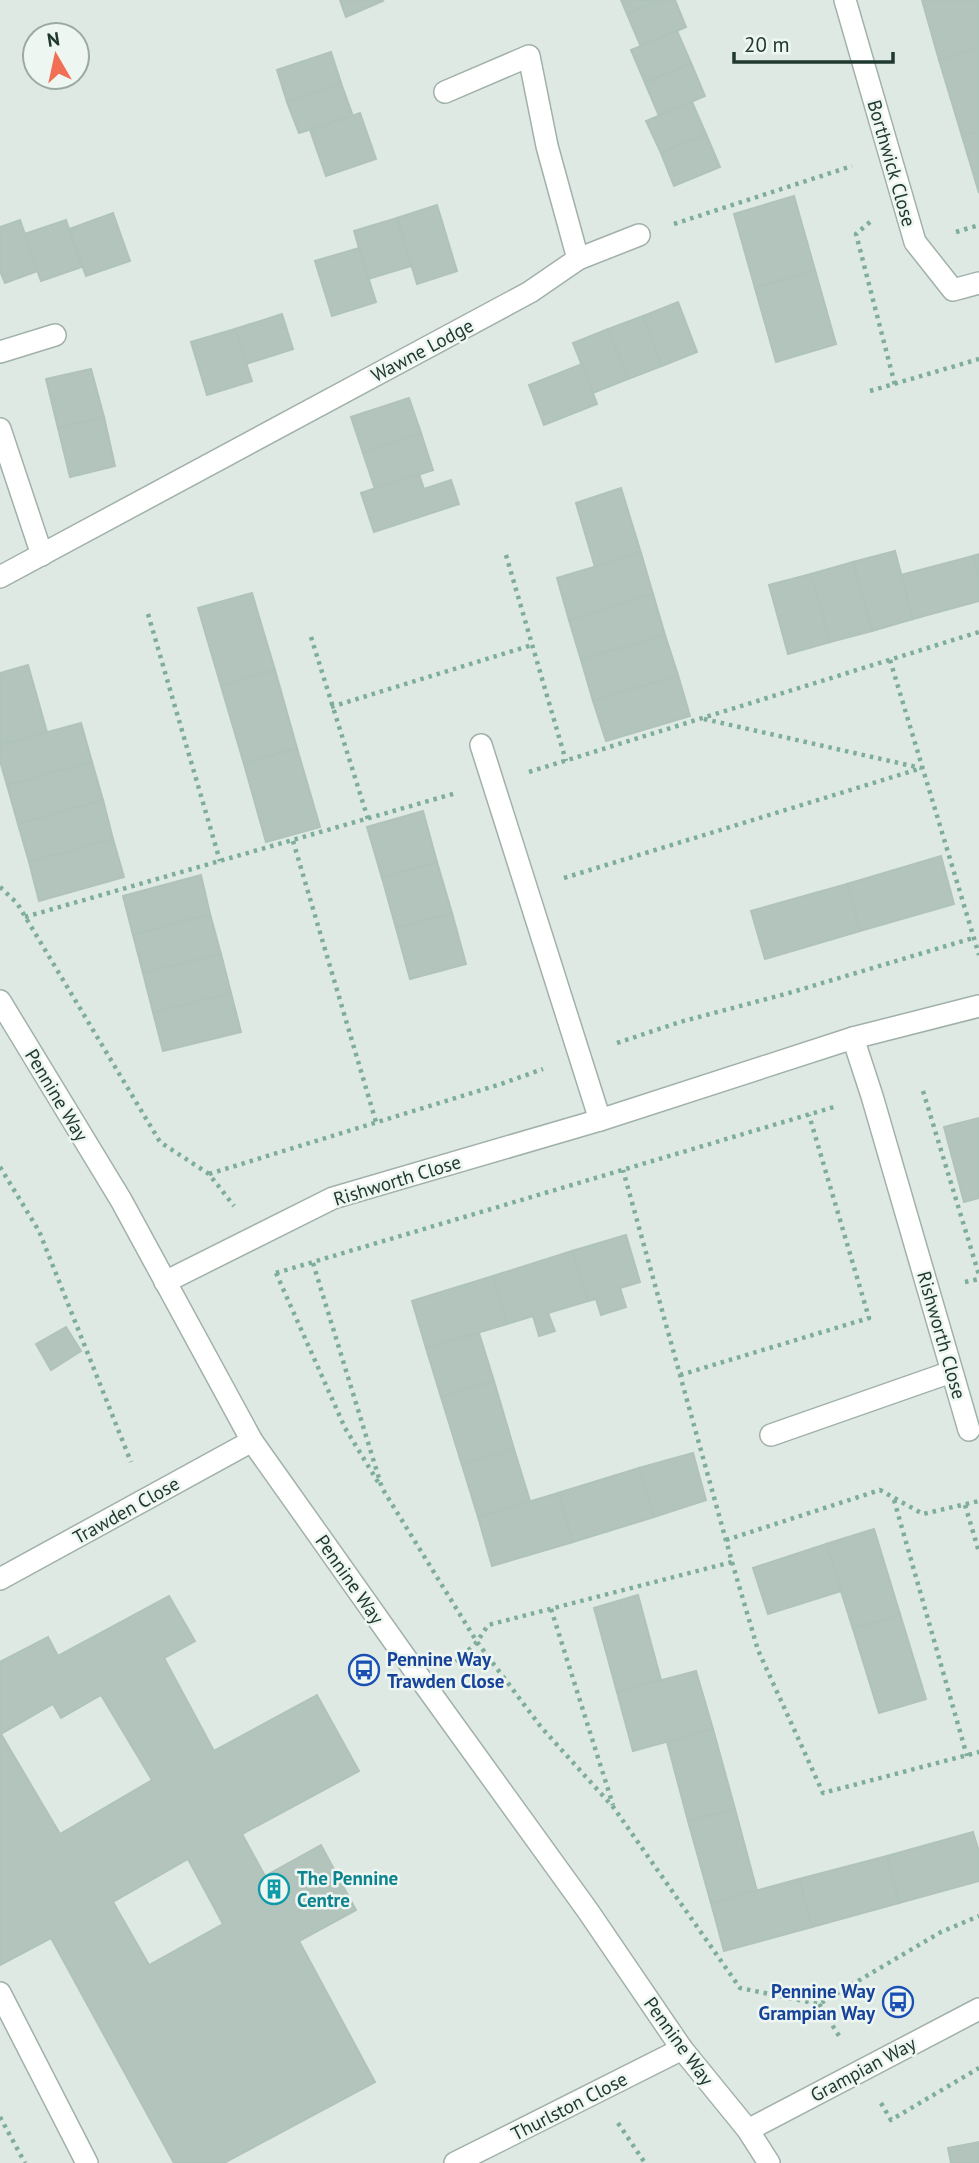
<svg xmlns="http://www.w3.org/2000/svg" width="979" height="2163" font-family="'PT Sans',sans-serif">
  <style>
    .building { fill: #b3c4bc; stroke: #b0c3ba; stroke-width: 2; fill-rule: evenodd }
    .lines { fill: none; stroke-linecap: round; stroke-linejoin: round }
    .service-casing { stroke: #a1b1aa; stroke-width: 24 }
    .minor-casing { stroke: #a1b1aa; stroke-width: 24 }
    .path { stroke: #7ead9b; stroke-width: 4.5; stroke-dasharray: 3.5 5; stroke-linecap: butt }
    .service { stroke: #fff; stroke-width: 21 }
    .minor { stroke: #fff; stroke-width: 21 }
    .labels { text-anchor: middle; stroke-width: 5; stroke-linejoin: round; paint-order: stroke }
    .street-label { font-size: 19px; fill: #203930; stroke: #eef6f1 }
    .transit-label { font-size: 19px; font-weight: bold; fill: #164399; stroke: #eef6f1; text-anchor: start }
    .culture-label { font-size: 19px; font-weight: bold; fill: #0d838f; stroke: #eef6f1; text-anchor: start }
  </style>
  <rect width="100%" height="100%" fill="#dee9e3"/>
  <g class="building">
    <path d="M 340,0 L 382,0 L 383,1 L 346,17 Z"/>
    <path d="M 621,0 L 659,0 L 627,14 Z"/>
    <path d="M 659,0 L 675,0 L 686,27 L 641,47 L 627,14 Z"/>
    <path d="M 922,0 L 979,0 L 979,48 L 939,60 Z"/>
    <path d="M 677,31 L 691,63 L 645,83 L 631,50 Z"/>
    <path d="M 979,48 L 979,131 L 962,136 L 939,60 Z"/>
    <path d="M 331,52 L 341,83 L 287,102 L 277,70 Z"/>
    <path d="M 691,63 L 705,96 L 659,116 L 645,83 Z"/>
    <path d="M 341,83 L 353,116 L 299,133 L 287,102 Z"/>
    <path d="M 692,102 L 706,134 L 661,153 L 646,121 Z"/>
    <path d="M 360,113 L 376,159 L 326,176 L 310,130 Z"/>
    <path d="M 979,131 L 979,193 L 962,136 Z"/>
    <path d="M 706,134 L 720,167 L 674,186 L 661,153 Z"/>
    <path d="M 794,196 L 815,270 L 755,288 L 734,214 Z"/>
    <path d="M 437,205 L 457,271 L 417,284 L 397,218 Z"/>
    <path d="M 113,213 L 130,261 L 86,276 L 69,229 Z"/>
    <path d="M 397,218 L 411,266 L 368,279 L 354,231 Z"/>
    <path d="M 20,220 L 38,271 L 5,283 L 0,271 L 0,227 Z"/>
    <path d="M 66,220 L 82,267 L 41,281 L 24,234 Z"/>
    <path d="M 359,248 L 376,302 L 332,316 L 315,261 Z"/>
    <path d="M 815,270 L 836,344 L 776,362 L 755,288 Z"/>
    <path d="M 678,302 L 697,352 L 662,366 L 643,316 Z"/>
    <path d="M 282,314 L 293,349 L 246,364 L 235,329 Z"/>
    <path d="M 643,316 L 662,366 L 628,379 L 608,329 Z"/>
    <path d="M 235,329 L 252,381 L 207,395 L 191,342 Z"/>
    <path d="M 608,329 L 628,379 L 593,393 L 573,343 Z"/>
    <path d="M 582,364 L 597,404 L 544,425 L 529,385 Z"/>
    <path d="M 91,369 L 104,417 L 58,428 L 46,379 Z"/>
    <path d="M 409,398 L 421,433 L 363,453 L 351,417 Z"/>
    <path d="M 104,417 L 115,466 L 70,477 L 58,428 Z"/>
    <path d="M 421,433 L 433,470 L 375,489 L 363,453 Z"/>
    <path d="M 419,474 L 424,489 L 451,480 L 459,504 L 374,532 L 361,493 Z"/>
    <path d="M 621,488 L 641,553 L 595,567 L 576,503 Z"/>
    <path d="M 895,551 L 913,619 L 872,631 L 853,562 Z"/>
    <path d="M 641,553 L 653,594 L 569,620 L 557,578 Z"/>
    <path d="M 979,554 L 979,579 L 973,556 Z"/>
    <path d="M 973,556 L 979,579 L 979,601 L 913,619 L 901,575 Z"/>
    <path d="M 853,562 L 872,631 L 830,642 L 811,574 Z"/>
    <path d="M 811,574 L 830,642 L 788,654 L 769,585 Z"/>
    <path d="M 252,593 L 275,670 L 221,686 L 198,608 Z"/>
    <path d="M 653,594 L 665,635 L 581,660 L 569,620 Z"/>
    <path d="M 665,635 L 678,675 L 593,701 L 581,660 Z"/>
    <path d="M 28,665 L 47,732 L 0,745 L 0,673 Z"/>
    <path d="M 275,670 L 297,748 L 244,764 L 221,686 Z"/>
    <path d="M 678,675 L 690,716 L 606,741 L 593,701 Z"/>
    <path d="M 81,723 L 92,762 L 7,785 L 0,761 L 0,745 Z"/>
    <path d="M 297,748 L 320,827 L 266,842 L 244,764 Z"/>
    <path d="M 92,762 L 103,800 L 18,824 L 7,785 Z"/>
    <path d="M 103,800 L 113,839 L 29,862 L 18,824 Z"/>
    <path d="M 423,811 L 437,862 L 382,878 L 367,827 Z"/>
    <path d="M 113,839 L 124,877 L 39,901 L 29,862 Z"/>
    <path d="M 941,856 L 954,904 L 860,931 L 847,884 Z"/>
    <path d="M 437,862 L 452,913 L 396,928 L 382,878 Z"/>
    <path d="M 201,875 L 210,914 L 133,935 L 123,896 Z"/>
    <path d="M 847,884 L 860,931 L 765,959 L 751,911 Z"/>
    <path d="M 452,913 L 466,964 L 410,979 L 396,928 Z"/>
    <path d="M 210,914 L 221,954 L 143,973 L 133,935 Z"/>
    <path d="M 221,954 L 231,993 L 153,1012 L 143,973 Z"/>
    <path d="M 231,993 L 241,1032 L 163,1051 L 153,1012 Z"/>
    <path d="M 979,1118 L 979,1198 L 964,1202 L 944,1127 Z"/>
    <path d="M 626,1235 L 640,1282 L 620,1288 L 626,1307 L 601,1315 L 596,1299 L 588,1301 L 572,1251 Z"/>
    <path d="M 572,1251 L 588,1301 L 548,1313 L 555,1331 L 539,1336 L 533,1316 L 507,1324 L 493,1276 Z"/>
    <path d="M 493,1276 L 507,1324 L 426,1348 L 412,1301 Z"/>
    <path d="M 66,1327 L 81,1351 L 51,1370 L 36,1344 Z"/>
    <path d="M 479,1333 L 494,1381 L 441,1397 L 426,1348 Z"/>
    <path d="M 494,1381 L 514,1449 L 462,1465 L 441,1397 Z"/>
    <path d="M 514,1449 L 530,1501 L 478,1517 L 462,1465 Z"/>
    <path d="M 693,1453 L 706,1500 L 654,1517 L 639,1468 Z"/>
    <path d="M 639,1468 L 654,1517 L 573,1542 L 558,1493 Z"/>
    <path d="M 558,1493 L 573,1542 L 492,1566 L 478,1517 Z"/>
    <path d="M 874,1529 L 900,1614 L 853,1629 L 826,1544 Z"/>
    <path d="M 826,1544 L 841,1591 L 768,1614 L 753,1568 Z"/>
    <path d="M 638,1595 L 661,1680 L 617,1692 L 594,1608 Z"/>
    <path d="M 169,1596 L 195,1641 L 164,1658 L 214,1751 L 317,1695 L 359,1771 L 242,1834 L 265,1876 L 321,1845 L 356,1910 L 299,1941 L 375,2082 L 224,2163 L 174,2163 L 51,1938 L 0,1965 L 0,1662 L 48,1637 L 58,1656 ZM 101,1695 L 152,1780 L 60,1834 L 1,1734 L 53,1704 L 61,1718 ZM 188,1859 L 223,1924 L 149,1965 L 113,1902 Z"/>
    <path d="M 900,1614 L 926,1699 L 879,1713 L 853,1629 Z"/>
    <path d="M 696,1671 L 713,1729 L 633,1751 L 617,1692 Z"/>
    <path d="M 713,1729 L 735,1809 L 688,1821 L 667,1742 Z"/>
    <path d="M 735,1809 L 757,1891 L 711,1903 L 688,1821 Z"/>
    <path d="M 973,1832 L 979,1852 L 979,1881 L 899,1903 L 887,1856 Z"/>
    <path d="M 887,1856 L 899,1903 L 812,1927 L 799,1879 Z"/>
    <path d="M 799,1879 L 812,1927 L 724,1951 L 711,1903 Z"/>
    <path d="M 979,2142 L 979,2163 L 951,2163 L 948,2148 Z"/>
  </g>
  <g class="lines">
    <g class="service-casing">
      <g id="service">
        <path d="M 0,352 L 55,335"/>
        <path d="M 0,429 L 42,555"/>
        <path d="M 771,1435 L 951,1372"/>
        <path d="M 0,1993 L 87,2163"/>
      </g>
    </g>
    <g class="minor-casing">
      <g id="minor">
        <path d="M 845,0 L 915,242 L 953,290 L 979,283"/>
        <path d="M 578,259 L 639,235"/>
        <path d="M 0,577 L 530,292 L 578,259 L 547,146 L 529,56 L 445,92"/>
        <path d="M 481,745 L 600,1120"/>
        <path d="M 0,1001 L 121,1200 L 252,1441 L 427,1688 L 588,1911 L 682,2049 L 748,2130 L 769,2163"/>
        <path d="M 853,1038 L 872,1096 L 969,1430"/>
        <path d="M 165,1282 L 333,1198 L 600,1120 L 853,1038 L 979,1006"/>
        <path d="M 0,1579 L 252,1441"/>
        <path d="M 748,2130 L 979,2009"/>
        <path d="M 455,2163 L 682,2049"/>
      </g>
    </g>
    <g class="path">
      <path d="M 870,222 L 856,234 L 895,385"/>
      <path d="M 674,224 L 852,166"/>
      <path d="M 956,232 L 979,225"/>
      <path d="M 870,391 L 979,359"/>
      <path d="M 506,555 L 566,761"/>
      <path d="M 148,614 L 220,861"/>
      <path d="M 311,637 L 368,819"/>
      <path d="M 890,660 L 979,955"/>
      <path d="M 331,707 L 532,645"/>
      <path d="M 704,719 L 921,768"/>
      <path d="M 529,772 L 979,632"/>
      <path d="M 293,841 L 376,1122"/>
      <path d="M 564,878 L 922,768"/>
      <path d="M 0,887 L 17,903 L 160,1142 L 209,1174 L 234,1206"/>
      <path d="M 25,917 L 456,793"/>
      <path d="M 617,1043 L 680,1022 L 789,993 L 973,938"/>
      <path d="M 923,1091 L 979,1275"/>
      <path d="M 0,1167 L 39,1231 L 131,1462"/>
      <path d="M 209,1174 L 501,1084 L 543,1069"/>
      <path d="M 313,1263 L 382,1488 L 477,1642 L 541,1727 L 614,1808 L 740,1988 L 819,2004 L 941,1932 L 979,1916"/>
      <path d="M 276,1273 L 834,1107"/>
      <path d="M 276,1273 L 345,1428 L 378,1482"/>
      <path d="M 965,1282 L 979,1279"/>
      <path d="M 680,1375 L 869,1318 L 809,1115"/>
      <path d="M 894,1500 L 967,1756"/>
      <path d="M 965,1505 L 979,1552"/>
      <path d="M 726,1540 L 880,1490 L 923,1514 L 979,1501"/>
      <path d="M 732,1562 L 758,1650 L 823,1793 L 979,1752"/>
      <path d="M 551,1609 L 613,1805"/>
      <path d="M 456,1662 L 477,1642 L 488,1625 L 732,1562 L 623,1170"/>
      <path d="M 819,2004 L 841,2039"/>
      <path d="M 881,2103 L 891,2120 L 979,2068"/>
      <path d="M 0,2117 L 25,2163"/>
      <path d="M 618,2123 L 645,2163"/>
    </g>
    <use href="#service" class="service"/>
    <use href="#minor" class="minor"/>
  </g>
  <defs>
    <g id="bus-ring" transform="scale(1.575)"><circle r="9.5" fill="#eef6f1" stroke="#1a4fb4" stroke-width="1.5"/><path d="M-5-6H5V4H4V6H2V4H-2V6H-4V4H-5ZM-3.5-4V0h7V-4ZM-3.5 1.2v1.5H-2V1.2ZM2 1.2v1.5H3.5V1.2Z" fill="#1a4fb4"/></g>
    <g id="building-ring" transform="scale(1.575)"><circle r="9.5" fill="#eef6f1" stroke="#0f9aa8" stroke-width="1.5"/><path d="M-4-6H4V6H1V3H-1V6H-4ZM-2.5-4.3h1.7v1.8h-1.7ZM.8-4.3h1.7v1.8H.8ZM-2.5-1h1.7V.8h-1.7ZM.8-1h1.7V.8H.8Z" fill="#0f9aa8"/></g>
  </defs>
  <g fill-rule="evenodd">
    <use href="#bus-ring" x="364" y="1670"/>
    <use href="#building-ring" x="274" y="1889"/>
    <use href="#bus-ring" x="898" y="2002"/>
  </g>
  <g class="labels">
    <g class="street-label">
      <text transform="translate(892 163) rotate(74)" y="7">Borthwick Close</text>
      <text transform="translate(422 350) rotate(-28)" y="7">Wawne Lodge</text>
      <text transform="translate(57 1095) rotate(59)" y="7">Pennine Way</text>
      <text transform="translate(397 1180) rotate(-17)" y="7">Rishworth Close</text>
      <text transform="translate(942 1335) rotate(74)" y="7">Rishworth Close</text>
      <text transform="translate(126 1510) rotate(-29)" y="7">Trawden Close</text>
      <text transform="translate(350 1579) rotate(55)" y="7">Pennine Way</text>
      <text transform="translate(679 2041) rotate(54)" y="7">Pennine Way</text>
      <text transform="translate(863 2069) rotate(-28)" y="7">Grampian Way</text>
      <text transform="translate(569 2106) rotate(-27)" y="7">Thurlston Close</text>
    </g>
    <g class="transit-label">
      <text x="387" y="1666">Pennine Way<tspan x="387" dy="22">Trawden Close</tspan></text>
      <text x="875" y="1998" text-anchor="end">Pennine Way<tspan x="875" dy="22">Grampian Way</tspan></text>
    </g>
    <g class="culture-label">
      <text x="297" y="1885">The Pennine<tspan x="297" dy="22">Centre</tspan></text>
    </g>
  </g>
  <g transform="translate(56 56) rotate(351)"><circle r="33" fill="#eef6f1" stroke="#9caaa4" stroke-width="2"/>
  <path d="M0-5L12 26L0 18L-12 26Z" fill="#f16f55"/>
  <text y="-10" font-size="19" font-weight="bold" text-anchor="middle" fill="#203930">N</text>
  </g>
  <path d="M734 52v10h159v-10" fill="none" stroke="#203930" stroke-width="3.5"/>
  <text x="744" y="52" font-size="21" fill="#203930" stroke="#eef6f1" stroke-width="5" paint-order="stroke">20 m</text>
</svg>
